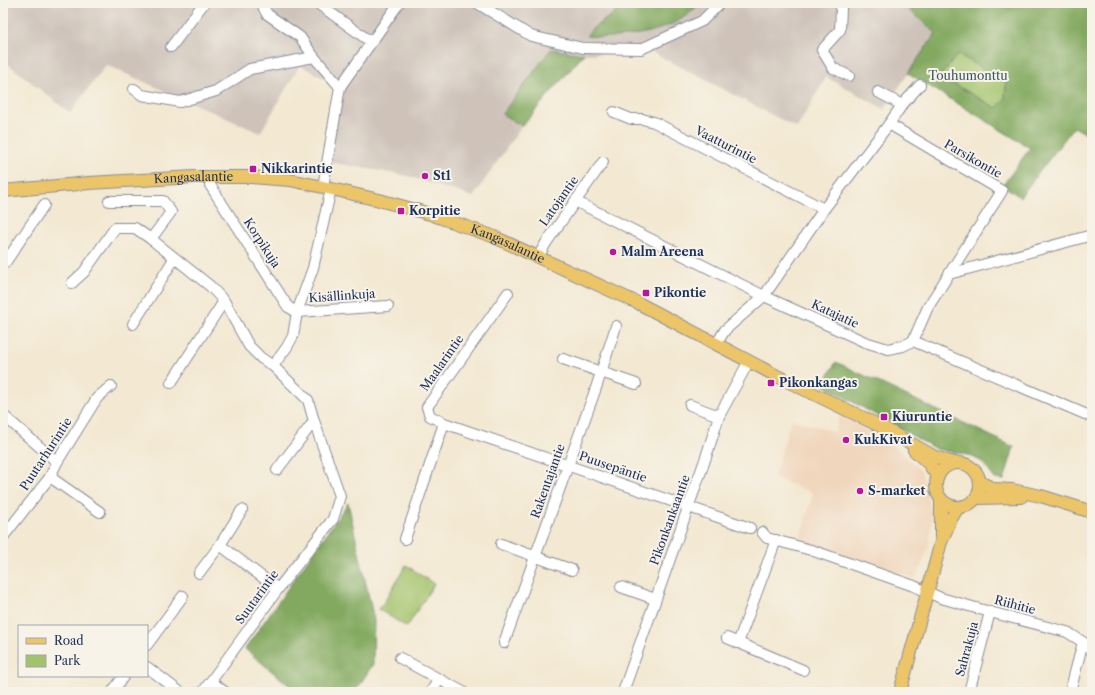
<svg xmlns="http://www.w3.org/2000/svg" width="1095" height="695" font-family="'Libre Caslon Text',serif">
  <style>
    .built { fill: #f0d6bc }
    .industrial { fill: #cec2b9 }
    .green { fill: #a3c36b; stroke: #5f7964 }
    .forest { fill: #82a95f; stroke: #4e6c5e; fill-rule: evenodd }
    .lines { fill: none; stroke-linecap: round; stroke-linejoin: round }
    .minor-casing { stroke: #878c98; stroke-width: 12 }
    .major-casing { stroke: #878c98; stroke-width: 14 }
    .minor { stroke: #fff; stroke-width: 10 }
    .major { stroke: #edc569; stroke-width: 12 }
    .poi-dot { fill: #b5179e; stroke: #f7f3e8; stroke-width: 1.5 }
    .labels { text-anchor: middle; stroke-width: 4; stroke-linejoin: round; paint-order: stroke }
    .park-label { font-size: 12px; fill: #3d5461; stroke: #f7f3e8 }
    .street-label { font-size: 12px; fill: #1b2f5e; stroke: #f7f3e8 }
    .poi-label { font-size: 12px; font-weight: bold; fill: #1b2f5e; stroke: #f7f3e8; text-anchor: start }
  </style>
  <rect width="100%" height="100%" fill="#f7f3e8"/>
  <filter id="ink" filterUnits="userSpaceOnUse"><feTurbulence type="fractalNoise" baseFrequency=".025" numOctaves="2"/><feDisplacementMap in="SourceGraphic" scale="8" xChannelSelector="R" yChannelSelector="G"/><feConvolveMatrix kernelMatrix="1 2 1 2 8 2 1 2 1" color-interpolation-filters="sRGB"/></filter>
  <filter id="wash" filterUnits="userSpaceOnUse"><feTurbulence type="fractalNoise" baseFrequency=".012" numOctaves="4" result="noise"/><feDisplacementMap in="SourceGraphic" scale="16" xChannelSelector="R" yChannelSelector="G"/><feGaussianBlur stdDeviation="0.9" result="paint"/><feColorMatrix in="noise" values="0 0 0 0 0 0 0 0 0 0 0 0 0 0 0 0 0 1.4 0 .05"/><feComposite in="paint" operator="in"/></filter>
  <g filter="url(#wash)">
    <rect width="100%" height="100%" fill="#f3e8d1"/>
    <path class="built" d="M 840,415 L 899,450 L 921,471 L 932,517 L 929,544 L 921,568 L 915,578 L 799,542 L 813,493 L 774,478 L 791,419 L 835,432 Z"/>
    <path class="industrial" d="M 8,3 L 629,3 L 593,28 L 586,35 L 612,38 L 695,9 L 700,3 L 901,3 L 936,33 L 884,109 L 826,77 L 797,128 L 652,52 L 584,54 L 551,49 L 502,114 L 522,126 L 473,197 L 408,176 L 323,161 L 340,87 L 300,65 L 260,133 L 106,65 L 70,113 L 3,60 L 3,9 Z"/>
    <g class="green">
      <path d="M 958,54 L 1006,82 L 1005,99 L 996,108 L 940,76 Z"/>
      <path d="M 406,565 L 434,584 L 407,627 L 378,609 L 385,601 Z"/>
    </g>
    <g class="forest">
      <path d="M 629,3 L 700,3 C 680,27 643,36 613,37 C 604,38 595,36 586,36 L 593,28 Z"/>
      <path d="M 901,3 L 1092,3 L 1092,137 L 1074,127 L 1020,197 L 1003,185 L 1030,148 L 908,73 L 936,33 ZM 958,54 L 1006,82 L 1005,99 L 996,108 L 940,76 Z"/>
      <path d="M 551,49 L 584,54 L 522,126 L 502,114 Z"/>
      <path d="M 836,362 L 1014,447 L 1004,480 L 995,479 L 981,461 L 968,455 L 936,449 L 823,385 Z"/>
      <path d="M 348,503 L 374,620 L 373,664 L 355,692 L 297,692 L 245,649 Z"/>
    </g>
  </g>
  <g filter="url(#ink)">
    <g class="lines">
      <g class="minor-casing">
        <g id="minor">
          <path d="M 261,3 L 267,14 L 300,37 L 314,57 L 340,87"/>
          <path d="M 317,3 L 371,42"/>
          <path d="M 477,3 L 531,36 L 583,48 L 641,49 L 702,21 L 720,3"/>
          <path d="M 839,3 L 841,8 L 840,30 L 822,50 L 833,68 L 849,76"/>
          <path d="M 171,47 L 204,3"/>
          <path d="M 920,85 L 902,105 L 889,124 L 1002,191 L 949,274"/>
          <path d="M 134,89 L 142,95 L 180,102 L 216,91 L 250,69 L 314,57"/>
          <path d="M 878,92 L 902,105"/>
          <path d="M 614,112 L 631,119 L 642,119 L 654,122 L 824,209"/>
          <path d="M 210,185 L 288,307 L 297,312 L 388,306"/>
          <path d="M 323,187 L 340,87 L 399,3"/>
          <path d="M 109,201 L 163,201 L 171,212 L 151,239"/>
          <path d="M 575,201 L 764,296 L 865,342 L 888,349 L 903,346 L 913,341 L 1092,417"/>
          <path d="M 538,257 L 546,243 L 603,162"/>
          <path d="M 3,264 L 5,263 L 44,205"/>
          <path d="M 72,283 L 84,272 L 115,228 L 135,228 L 151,239 L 210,286 L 224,301 L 249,346 L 261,358 L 273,366"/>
          <path d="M 133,324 L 174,259"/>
          <path d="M 913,341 L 928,307 L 949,274 L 1092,235"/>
          <path d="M 717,343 L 725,330 L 764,296 L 824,209 L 889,124"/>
          <path d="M 563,359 L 636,384"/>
          <path d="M 171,383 L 224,301"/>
          <path d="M 690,405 L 719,416"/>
          <path d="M 3,415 L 57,462"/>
          <path d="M 444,423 L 750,528"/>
          <path d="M 277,470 L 314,421"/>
          <path d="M 50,477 L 100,512"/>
          <path d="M 762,532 L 767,538 L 811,550 L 914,586 L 941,598 L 990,612 L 1067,632 L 1083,642 L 1092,651"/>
          <path d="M 3,537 L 50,477 L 57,462 L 97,398 L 111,386"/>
          <path d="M 405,539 L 444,423 L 430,416 L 427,407 L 508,293"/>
          <path d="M 501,544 L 572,570"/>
          <path d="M 220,545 L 278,589"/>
          <path d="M 199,573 L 220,545 L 242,510"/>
          <path d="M 621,587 L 655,599"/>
          <path d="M 727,638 L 803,670"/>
          <path d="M 504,643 L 596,388 L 616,326"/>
          <path d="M 738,643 L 776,540"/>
          <path d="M 147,645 L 183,596"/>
          <path d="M 400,658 L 463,692"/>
          <path d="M 147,667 L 180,692"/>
          <path d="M 211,682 L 225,692"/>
          <path d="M 112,692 L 124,676"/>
          <path d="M 203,692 L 278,589 L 333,519 L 340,496 L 314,421 L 308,400 L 273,366 L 287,347 L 293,336 L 297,312 L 313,268 L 331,189"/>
          <path d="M 431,692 L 438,680"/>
          <path d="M 623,692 L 706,457 L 719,416 L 749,361"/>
          <path d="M 969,692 L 990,612"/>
          <path d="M 1070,692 L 1083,642"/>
        </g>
      </g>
      <g class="major-casing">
        <g id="major">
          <path id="s1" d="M 3,191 L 89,183 L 194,177 L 251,177 L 290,180 L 323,187 L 379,200 L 430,214 L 492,236 L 640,304 L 775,375 L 880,426 L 935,457 L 954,463"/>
          <path d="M 914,450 L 929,464 L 938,477"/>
          <circle cx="958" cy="485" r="22"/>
          <path d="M 980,482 L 994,489 L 1012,490 L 1041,496 L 1092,512"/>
          <path d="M 976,498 L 1021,497"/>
          <path d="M 941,537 L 941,499"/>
          <path d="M 900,692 L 941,542 L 951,519 L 958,507"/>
        </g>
      </g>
      <use href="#minor" class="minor"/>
      <use href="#major" class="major"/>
    </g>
  </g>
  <g class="poi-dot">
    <rect x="249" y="165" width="8" height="8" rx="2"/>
    <circle cx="425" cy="176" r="4"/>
    <rect x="397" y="207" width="8" height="8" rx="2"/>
    <circle cx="613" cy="252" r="4"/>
    <rect x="642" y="289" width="8" height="8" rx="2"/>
    <rect x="767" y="379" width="8" height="8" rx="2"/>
    <rect x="880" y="413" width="8" height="8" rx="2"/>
    <circle cx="846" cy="440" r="4"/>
    <circle cx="860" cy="491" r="4"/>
  </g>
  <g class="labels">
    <g class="park-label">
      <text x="968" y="80">Touhumonttu</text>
    </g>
    <g class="street-label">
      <text transform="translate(726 145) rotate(27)" y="4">Vaatturintie</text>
      <text transform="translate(973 159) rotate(30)" y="4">Parsikontie</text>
      <text dy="4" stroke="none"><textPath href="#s1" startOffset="191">Kangasalantie</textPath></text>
      <text transform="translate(559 201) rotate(-55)" y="4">Latojantie</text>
      <text transform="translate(262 243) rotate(57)" y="4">Korpikuja</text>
      <text dy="4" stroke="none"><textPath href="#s1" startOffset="515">Kangasalantie</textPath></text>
      <text transform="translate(342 296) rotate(-4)" y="4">Kisällinkuja</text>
      <text transform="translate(835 314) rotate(25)" y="4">Katajatie</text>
      <text transform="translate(442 363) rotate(-55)" y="4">Maalarintie</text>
      <text transform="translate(46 454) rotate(-57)" y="4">Puutarhurintie</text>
      <text transform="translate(613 467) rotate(19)" y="4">Puusepäntie</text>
      <text transform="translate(548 481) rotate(-70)" y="4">Rakentajantie</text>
      <text transform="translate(670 520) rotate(-70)" y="4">Pikonkankaantie</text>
      <text transform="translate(257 597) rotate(-54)" y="4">Suutarintie</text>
      <text transform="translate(1015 605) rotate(15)" y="4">Riihitie</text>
      <text transform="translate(967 649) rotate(-75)" y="4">Sahrakuja</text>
    </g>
    <g class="poi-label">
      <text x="261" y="173">Nikkarintie</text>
      <text x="433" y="180">St1</text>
      <text x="409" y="215">Korpitie</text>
      <text x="621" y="256">Malm Areena</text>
      <text x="654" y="297">Pikontie</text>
      <text x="779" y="387">Pikonkangas</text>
      <text x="892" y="421">Kiuruntie</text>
      <text x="854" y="444">KukKivat</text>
      <text x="868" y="495">S-market</text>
    </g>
  </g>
  <rect width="1095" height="695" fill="none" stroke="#f7f3e8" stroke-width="16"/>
  <rect x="18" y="625" width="130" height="52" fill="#f7f3e8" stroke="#9fa5b1"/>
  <rect x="26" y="638" width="20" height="6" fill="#edc569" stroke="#9fa5b1"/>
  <text x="54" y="645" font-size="12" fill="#1b2f5e">Road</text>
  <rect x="26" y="655" width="20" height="12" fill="#a3c36b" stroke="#9fa5b1"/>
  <text x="54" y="665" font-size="12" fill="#1b2f5e">Park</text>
</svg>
